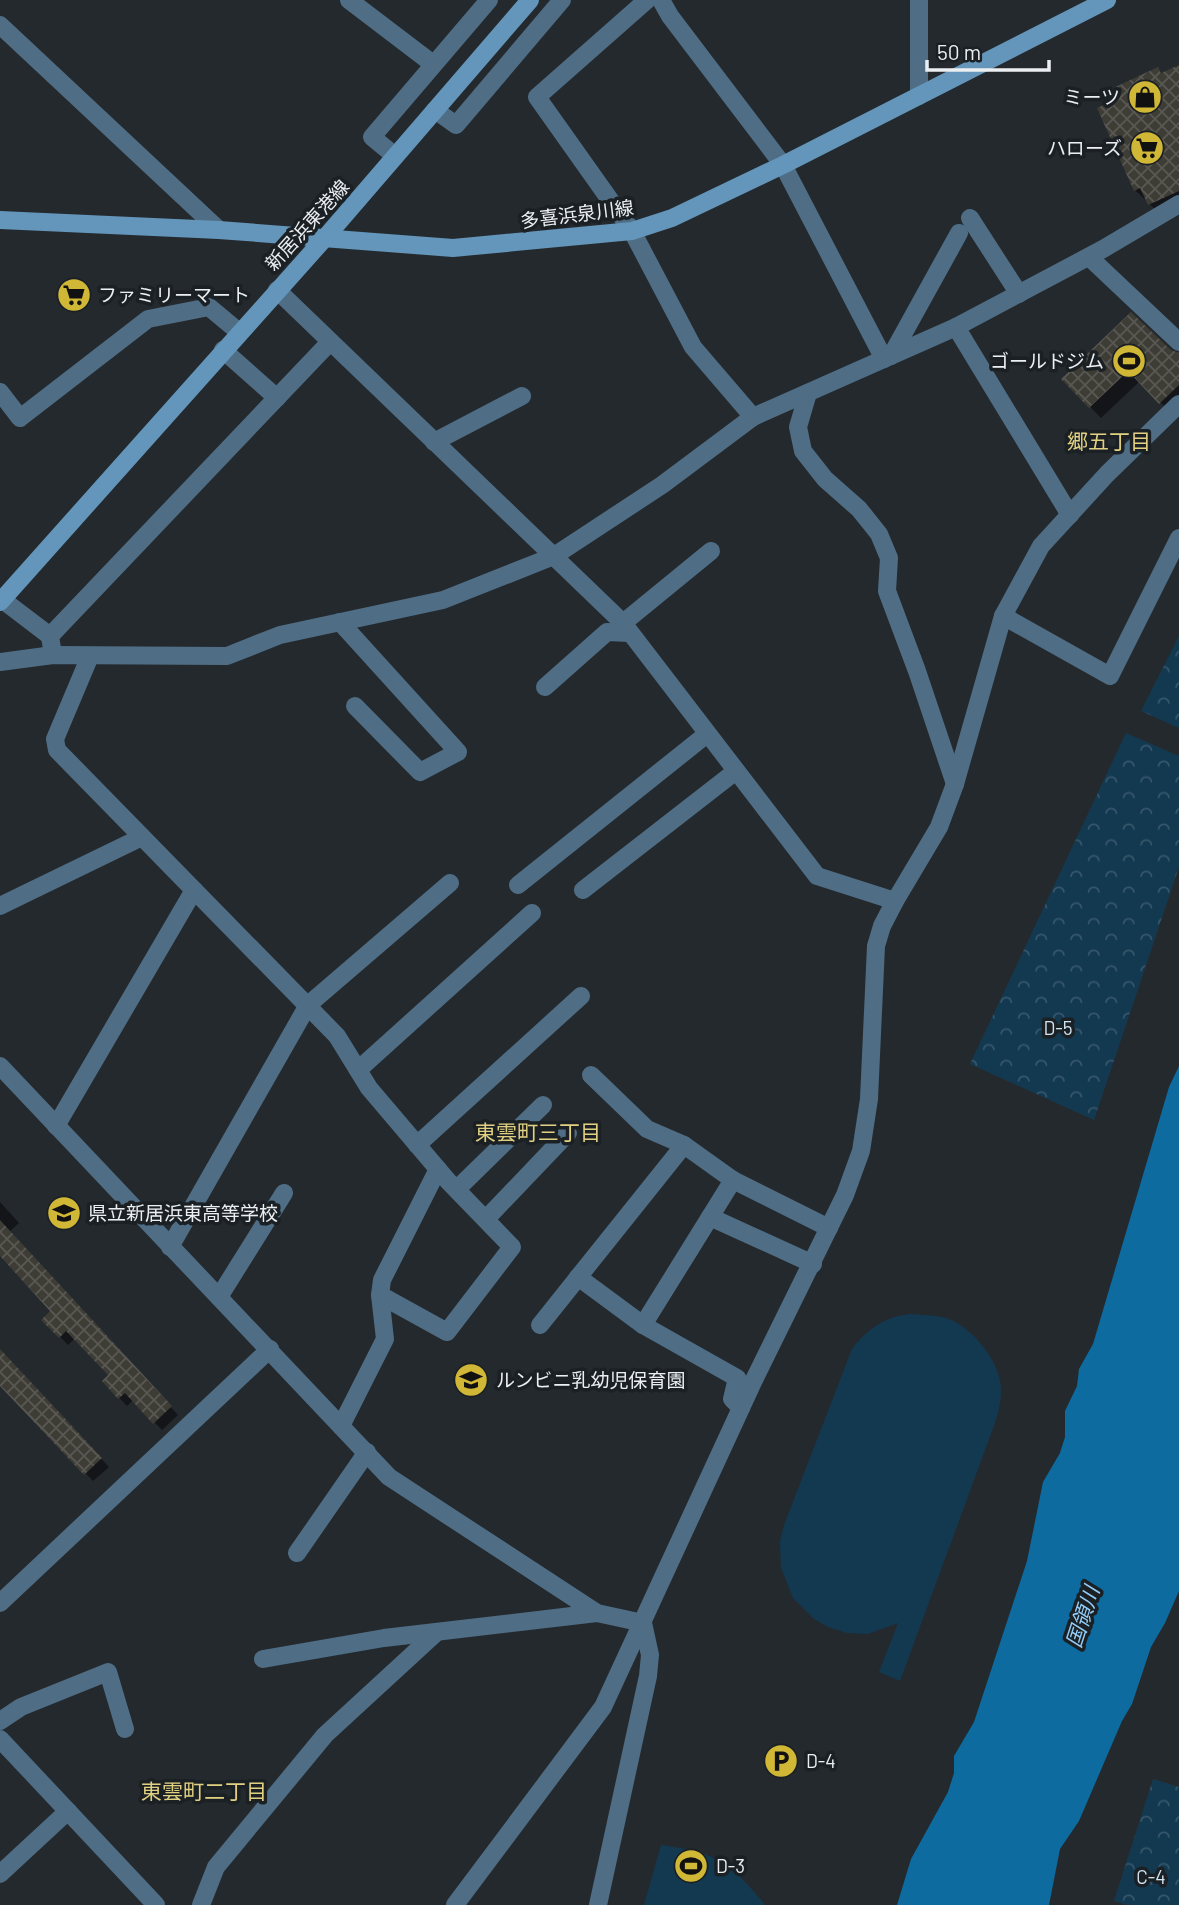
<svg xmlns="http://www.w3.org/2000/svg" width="1179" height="1905" font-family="Barlow,'Noto Sans JP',sans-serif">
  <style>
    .park { fill: url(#park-crowns) }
    .pitch { fill: #133951 }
    .water { fill: #0d6b9f }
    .shadow { fill: #0007 }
    .building { fill: url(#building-cross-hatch) }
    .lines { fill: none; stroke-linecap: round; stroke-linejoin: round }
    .minor { stroke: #4f6e85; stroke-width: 18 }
    .tertiary { stroke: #4f6e85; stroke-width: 18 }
    .secondary { stroke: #6396ba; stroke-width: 18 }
    .labels { text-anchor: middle; stroke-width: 7; stroke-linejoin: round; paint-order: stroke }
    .poi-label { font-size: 19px; fill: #ebeff2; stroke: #1a2024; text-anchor: start }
    .street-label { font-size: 19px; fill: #ebeff2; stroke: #1a2024 }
    .park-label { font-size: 19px; fill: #cfe2f0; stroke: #1a2024 }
    .neighbourhood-label { font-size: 21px; fill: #e1d082; stroke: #1a2024 }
    .water-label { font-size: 21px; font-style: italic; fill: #92ccf7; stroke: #1a2024 }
  </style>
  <defs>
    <pattern id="park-crowns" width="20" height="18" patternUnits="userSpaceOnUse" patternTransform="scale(1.75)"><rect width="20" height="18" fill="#133951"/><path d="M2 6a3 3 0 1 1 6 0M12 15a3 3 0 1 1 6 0" fill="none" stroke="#36566a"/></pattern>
    <pattern id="building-cross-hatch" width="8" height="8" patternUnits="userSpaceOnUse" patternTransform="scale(1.75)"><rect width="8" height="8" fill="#3d3c35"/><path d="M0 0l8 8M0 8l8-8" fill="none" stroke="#595853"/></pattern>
  </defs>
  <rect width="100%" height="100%" fill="#24292e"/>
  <g class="park">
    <path d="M 1179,636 L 1179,728 L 1141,711 Z"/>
    <path d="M 1126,733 L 1179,756 L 1179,867 L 1094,1120 L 970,1064 Z"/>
    <path d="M 1153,1779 L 1179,1787 L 1179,1905 L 1127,1905 L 1114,1901 Z"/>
  </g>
  <g class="pitch">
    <path d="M 911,1314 C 923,1315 938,1315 949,1319 C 974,1329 1002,1364 1001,1391 C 1001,1402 998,1413 995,1423 L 900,1681 L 879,1672 L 898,1623 L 868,1634 L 847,1633 L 828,1627 L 814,1619 L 793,1598 L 781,1568 L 780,1541 L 784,1525 L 852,1349 C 867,1329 886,1316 911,1314 Z"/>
    <path d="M 661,1845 C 717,1853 729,1861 765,1905 L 644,1905 Z"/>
  </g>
  <path class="water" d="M 1179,1066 L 1179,1591 L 1165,1623 L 1151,1647 L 1132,1704 L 1122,1721 L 1079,1821 L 1060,1849 L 1049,1905 L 897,1905 L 911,1859 L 948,1792 L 954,1773 L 954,1756 L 974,1722 L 1027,1561 L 1043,1482 L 1060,1453 L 1065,1437 L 1065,1411 L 1077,1386 L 1079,1369 L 1093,1344 L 1169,1087 Z"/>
  <g class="shadow">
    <path d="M 1179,67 L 1179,206 L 1160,214 L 1135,190 L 1116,101 L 1158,69 L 1163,74 Z"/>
    <path d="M 1170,352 L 1179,354 L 1179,406 L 1171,413 L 1140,381 L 1101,418 L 1063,379 Z"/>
    <path d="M 0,1202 L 19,1223 L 9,1232 L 25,1251 L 178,1415 L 162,1430 L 133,1400 L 127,1406 L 104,1381 L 110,1375 L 75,1338 L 68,1345 L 44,1320 L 53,1311 L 0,1254 Z"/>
    <path d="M 0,1351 L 109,1467 L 93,1481 L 0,1383 Z"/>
  </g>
  <g class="building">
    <path d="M 1179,65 L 1179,191 L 1148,205 L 1140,188 L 1134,191 L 1097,108 L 1113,101 L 1109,90 L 1158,67 L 1161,73 Z"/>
    <path d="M 1131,312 L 1171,350 L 1179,353 L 1179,385 L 1159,404 L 1128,371 L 1089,408 L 1061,379 Z"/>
    <path d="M 0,1220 L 172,1406 L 153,1424 L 125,1393 L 118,1399 L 102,1381 L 108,1375 L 66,1331 L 59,1338 L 41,1320 L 50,1311 L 0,1256 Z"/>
    <path d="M 0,1349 L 102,1458 L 84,1475 L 0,1386 Z"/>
  </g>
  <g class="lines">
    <g class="minor">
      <path d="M 349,0 L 433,64"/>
      <path d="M 661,0 L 670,16 L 783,165 L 884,359"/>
      <path d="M 0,25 L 219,230"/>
      <path d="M 919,96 L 919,0"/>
      <path d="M 435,110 L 456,125 L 562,0"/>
      <path d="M 395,156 L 372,137 L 489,0"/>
      <path d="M 970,218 L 1019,294"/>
      <path d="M 1089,257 L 1179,342"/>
      <path d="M 277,290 L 623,623 L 817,876 L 895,901"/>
      <path d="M 956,327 L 1070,515"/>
      <path d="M 223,350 L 277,398"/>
      <path d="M 891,356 L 959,233"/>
      <path d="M 0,392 L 20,418 L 148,319 L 209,307 L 239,332"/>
      <path d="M 808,393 L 798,427 L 803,451 L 825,479 L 859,509 L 879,534 L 889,558 L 887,591 L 917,671 L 955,784"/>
      <path d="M 753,417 L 956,327 L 1103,249 L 1179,204"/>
      <path d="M 434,442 L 522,396"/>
      <path d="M 0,598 L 50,636"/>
      <path d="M 1003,616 L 1110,676 L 1179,538"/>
      <path d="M 340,622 L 458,752 L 420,772 L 355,706"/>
      <path d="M 623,623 L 711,551"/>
      <path d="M 53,655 L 50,636 L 330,342"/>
      <path d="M 90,656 L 55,739 L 57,750 L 337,1036 L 369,1088 L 448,1181 L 512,1247 L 447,1332 L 380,1295 L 385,1339 L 341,1426"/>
      <path d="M 0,662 L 53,655 L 227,656 L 280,635 L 443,600 L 554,556 L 662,485 L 753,417 L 693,347 L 632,231 L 537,97 L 647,0"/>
      <path d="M 545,687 L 607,632 L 630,633"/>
      <path d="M 518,885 L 707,734"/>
      <path d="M 583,890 L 736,771"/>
      <path d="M 0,906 L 142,837"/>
      <path d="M 0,1066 L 389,1477 L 597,1613 L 643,1623 L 650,1655 L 648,1676 L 598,1905"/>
      <path d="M 358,1070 L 532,913"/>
      <path d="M 56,1126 L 194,890"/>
      <path d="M 417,1145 L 581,996"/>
      <path d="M 684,1145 L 733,1180 L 829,1228"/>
      <path d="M 457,1189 L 543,1105"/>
      <path d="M 710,1217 L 813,1264"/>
      <path d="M 486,1219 L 568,1133"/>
      <path d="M 170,1247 L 308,1005 L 450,883"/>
      <path d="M 578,1277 L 643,1325 L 737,1378 L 732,1399 L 741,1408"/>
      <path d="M 380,1295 L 382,1280 L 438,1169"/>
      <path d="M 219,1297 L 284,1193"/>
      <path d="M 540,1325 L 684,1145 L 647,1129 L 591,1075"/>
      <path d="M 643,1325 L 733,1180"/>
      <path d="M 297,1553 L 367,1452"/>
      <path d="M 0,1603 L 270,1349"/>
      <path d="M 263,1659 L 384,1638 L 597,1613"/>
      <path d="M 0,1721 L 21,1707 L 108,1672 L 125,1729"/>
      <path d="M 0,1739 L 156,1905"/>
      <path d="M 0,1874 L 68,1811"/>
      <path d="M 201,1905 L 216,1867 L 325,1735 L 437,1632"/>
    </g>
    <path class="tertiary" d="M 455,1905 L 603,1707 L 753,1382 L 845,1195 L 861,1151 L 869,1099 L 876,946 L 882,926 L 895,901 L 939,827 L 955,784 L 1003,616 L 1041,546 L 1107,474 L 1179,404"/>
    <g class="secondary">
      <path d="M 0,220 L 219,230 L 453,248 L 632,231 L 672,218 L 783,165 L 1107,0"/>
      <path d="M 0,602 L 324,239 L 530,0"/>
    </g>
  </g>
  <defs>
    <g id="shop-disc" transform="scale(1.75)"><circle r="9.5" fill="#d1b736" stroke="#1a2024"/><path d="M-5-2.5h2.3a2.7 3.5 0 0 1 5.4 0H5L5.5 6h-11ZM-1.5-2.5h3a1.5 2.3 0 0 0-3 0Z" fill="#111"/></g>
    <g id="supermarket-disc" transform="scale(1.75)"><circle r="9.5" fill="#d1b736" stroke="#1a2024"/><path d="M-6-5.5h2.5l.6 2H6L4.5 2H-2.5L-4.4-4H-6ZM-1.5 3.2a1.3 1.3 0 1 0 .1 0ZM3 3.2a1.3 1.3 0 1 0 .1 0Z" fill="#111"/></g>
    <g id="stadium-disc" transform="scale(1.75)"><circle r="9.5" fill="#d1b736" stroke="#1a2024"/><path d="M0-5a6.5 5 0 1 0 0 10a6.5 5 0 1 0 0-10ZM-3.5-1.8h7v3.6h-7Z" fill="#111"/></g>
    <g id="school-disc" transform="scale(1.75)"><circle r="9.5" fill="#d1b736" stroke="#1a2024"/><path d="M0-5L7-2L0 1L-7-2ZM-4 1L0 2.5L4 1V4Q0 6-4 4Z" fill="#111"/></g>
    <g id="parking-disc" transform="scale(1.75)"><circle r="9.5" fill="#d1b736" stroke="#1a2024"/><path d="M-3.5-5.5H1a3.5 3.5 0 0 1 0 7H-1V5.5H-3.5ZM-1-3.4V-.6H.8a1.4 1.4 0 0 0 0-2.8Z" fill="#111"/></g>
  </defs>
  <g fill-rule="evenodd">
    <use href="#shop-disc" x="1145" y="97"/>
    <use href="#supermarket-disc" x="1147" y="148"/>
    <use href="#supermarket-disc" x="74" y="295"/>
    <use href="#stadium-disc" x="1129" y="361"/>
    <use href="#school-disc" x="64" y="1213"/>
    <use href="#school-disc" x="471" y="1380"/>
    <use href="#parking-disc" x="781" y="1761"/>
    <use href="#stadium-disc" x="691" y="1866"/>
  </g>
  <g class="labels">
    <g class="poi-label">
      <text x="1120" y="104" text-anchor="end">ミーツ</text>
      <text x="1122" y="155" text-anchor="end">ハローズ</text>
      <text x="98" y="302">ファミリーマート</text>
      <text x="1104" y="368" text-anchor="end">ゴールドジム</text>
      <text x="88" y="1220">県立新居浜東高等学校</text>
      <text x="496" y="1387">ルンビニ乳幼児保育園</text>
      <text x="806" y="1768">D-4</text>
      <text x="716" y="1873">D-3</text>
    </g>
    <g class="street-label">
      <text transform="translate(577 214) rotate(-7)" y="7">多喜浜泉川線</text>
      <text transform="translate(307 225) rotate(-48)" y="7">新居浜東港線</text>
    </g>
    <g class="park-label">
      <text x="1058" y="1035">D-5</text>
      <text x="1151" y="1884">C-4</text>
    </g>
    <g class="neighbourhood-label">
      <text x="1109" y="449">郷五丁目</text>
      <text x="538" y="1140">東雲町三丁目</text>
      <text x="204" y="1799">東雲町二丁目</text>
    </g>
    <g class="water-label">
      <text transform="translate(1083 1617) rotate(-72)" y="7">国領川</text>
    </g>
  </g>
  <path d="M927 60v10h122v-10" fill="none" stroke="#ebeff2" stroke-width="3.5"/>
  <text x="937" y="60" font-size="21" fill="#ebeff2" stroke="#1a2024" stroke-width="5" paint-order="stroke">50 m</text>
</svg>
